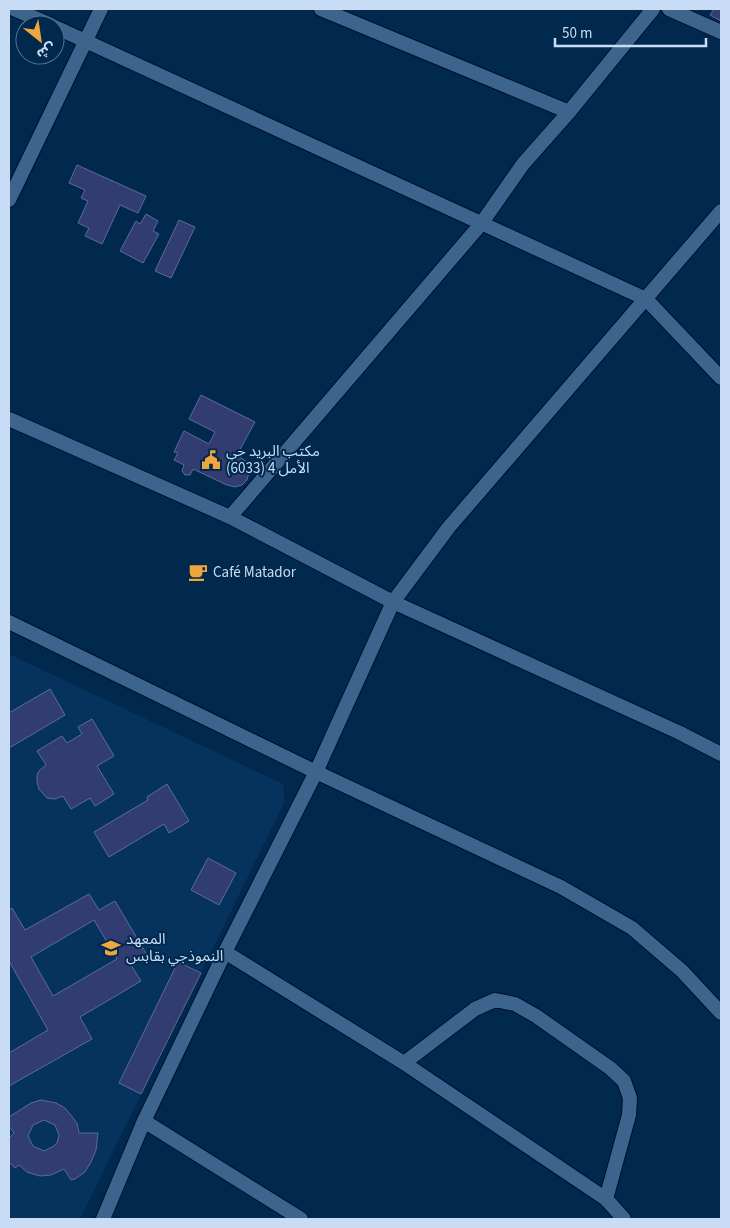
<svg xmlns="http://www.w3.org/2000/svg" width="730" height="1228" font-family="'Source Sans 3','Noto Sans Arabic',sans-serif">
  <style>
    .built { fill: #05335e }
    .building { fill: #313d70; stroke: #5c6a9c; fill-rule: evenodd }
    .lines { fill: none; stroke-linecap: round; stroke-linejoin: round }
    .minor-casing { stroke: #00102c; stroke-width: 16 }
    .tertiary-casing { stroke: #00102c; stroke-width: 16 }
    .minor { stroke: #3d648d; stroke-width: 14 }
    .tertiary { stroke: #3d648d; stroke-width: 14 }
    .labels { text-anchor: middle; stroke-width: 4; stroke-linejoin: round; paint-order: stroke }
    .poi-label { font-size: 15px; fill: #c8ddf5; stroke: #01294e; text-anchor: start }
  </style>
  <rect width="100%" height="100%" fill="#01294e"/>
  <path class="built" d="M 9,654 L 283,784 L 285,801 L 80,1219 L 9,1219 Z"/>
  <g class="building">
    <path d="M 714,9 L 721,9 L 721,21 L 710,15 Z"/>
    <path d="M 77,165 L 146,196 L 138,213 L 120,205 L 102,244 L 85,236 L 89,228 L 78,223 L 88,201 L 81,198 L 85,190 L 69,183 Z"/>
    <path d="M 146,214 L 158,221 L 153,231 L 159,234 L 143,263 L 120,251 L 136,221 L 140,224 Z"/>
    <path d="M 179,220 L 195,227 L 171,278 L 155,271 Z"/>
    <path d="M 201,395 L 255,422 L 237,455 L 247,462 L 250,469 L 247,480 L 242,485 L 235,487 L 227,485 L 193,469 L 190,475 L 185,475 L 182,471 L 184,465 L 174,460 L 178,453 L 174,452 L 184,431 L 209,444 L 215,432 L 189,419 Z"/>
    <path d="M 50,689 L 65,715 L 9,748 L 9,713 Z"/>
    <path d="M 92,719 L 114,756 L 97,766 L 114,794 L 95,806 L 90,798 L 71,809 L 63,796 L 55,799 L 47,798 L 39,789 L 37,782 L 37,775 L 39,771 L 46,765 L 37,751 L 62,736 L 67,743 L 82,734 L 78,727 Z"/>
    <path d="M 167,784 L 189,821 L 169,833 L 164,824 L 109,857 L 94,832 L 148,800 L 147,797 Z"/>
    <path d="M 208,858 L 236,873 L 219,905 L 191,890 Z"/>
    <path d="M 89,894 L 99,910 L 115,901 L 147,955 L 131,965 L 141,981 L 80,1017 L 92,1039 L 9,1086 L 9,1053 L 48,1030 L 9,961 L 9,910 L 12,908 L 25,930 ZM 94,920 L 117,959 L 53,996 L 31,957 Z"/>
    <path d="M 178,962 L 201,973 L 141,1094 L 119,1083 Z"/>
    <path d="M 41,1100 L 56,1103 L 65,1108 L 77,1123 L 79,1133 L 98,1133 L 96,1150 L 91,1162 L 85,1172 L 75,1179 L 71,1180 L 64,1169 L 51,1175 L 40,1176 L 27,1172 L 19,1165 L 15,1168 L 9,1162 L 9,1138 L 14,1133 L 9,1126 L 9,1117 L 31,1103 ZM 44,1120 L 55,1125 L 59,1135 L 57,1143 L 54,1146 L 44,1151 L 33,1146 L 28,1136 L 33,1125 Z"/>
  </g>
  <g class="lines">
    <g class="minor-casing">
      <g id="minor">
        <path d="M 14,9 L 51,25"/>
        <path d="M 321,9 L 569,112"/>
        <path d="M 669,9 L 721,32"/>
        <path d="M 55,27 L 646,299 L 721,378"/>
        <path d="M 9,419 L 230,517 L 393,602 L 678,732 L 721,754"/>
        <path d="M 230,517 L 481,224 L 523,164 L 569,112 L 653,9"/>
        <path d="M 9,622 L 316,772 L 561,887 L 632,928 L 682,971 L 721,1013"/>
        <path d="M 225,952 L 404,1063 L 606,1199 L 624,1219"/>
        <path d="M 404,1063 L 475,1009 L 495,1000 L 515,1004 L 536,1016 L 610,1068 L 624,1081 L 630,1098 L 629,1115 L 606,1199"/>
        <path d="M 144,1121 L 301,1219"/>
        <path d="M 103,1219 L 144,1121 L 225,952 L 316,772 L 393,602 L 449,527 L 721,211"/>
      </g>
    </g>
    <g class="tertiary-casing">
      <path id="tertiary" d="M 9,200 L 101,9"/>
    </g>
    <use href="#minor" class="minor"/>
    <use href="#tertiary" class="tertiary"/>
  </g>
  <defs>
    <g id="civic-bare" transform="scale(1.5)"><path d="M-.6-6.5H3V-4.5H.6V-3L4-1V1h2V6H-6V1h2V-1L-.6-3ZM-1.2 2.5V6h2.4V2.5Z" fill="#f0a63e" stroke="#01294e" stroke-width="2.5" paint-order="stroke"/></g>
    <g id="cafe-bare" transform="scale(1.5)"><path d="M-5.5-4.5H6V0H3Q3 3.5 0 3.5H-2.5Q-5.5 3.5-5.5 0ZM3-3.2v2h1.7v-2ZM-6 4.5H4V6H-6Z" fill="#f0a63e" stroke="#01294e" stroke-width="2.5" paint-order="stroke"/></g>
    <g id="school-bare" transform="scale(1.5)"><path d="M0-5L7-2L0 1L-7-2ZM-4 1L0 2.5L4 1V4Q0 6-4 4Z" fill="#f0a63e" stroke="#01294e" stroke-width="2.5" paint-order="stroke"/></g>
  </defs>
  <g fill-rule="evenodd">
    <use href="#civic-bare" x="211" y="460"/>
    <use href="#cafe-bare" x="198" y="572"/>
    <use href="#school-bare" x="111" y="948"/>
  </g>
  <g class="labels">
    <g class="poi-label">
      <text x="226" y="456">مكتب البريد حي<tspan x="226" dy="17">الأمل 4 (6033)</tspan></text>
      <text x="213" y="577">Café Matador</text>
      <text x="126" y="944">المعهد<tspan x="126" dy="17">النموذجي بقابس</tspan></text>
    </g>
  </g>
  <rect width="730" height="1228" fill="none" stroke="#c8ddf5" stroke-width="20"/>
  <g transform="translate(40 40) rotate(150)"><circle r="24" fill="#01294e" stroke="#517191"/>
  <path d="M0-4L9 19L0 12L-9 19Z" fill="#f0a63e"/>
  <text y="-8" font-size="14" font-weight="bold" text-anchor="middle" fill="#c8ddf5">ش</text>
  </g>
  <path d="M555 38v8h151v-8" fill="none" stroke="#c8ddf5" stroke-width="2.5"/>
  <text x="562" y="38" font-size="15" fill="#c8ddf5" stroke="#01294e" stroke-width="4" paint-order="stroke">50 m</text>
</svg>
